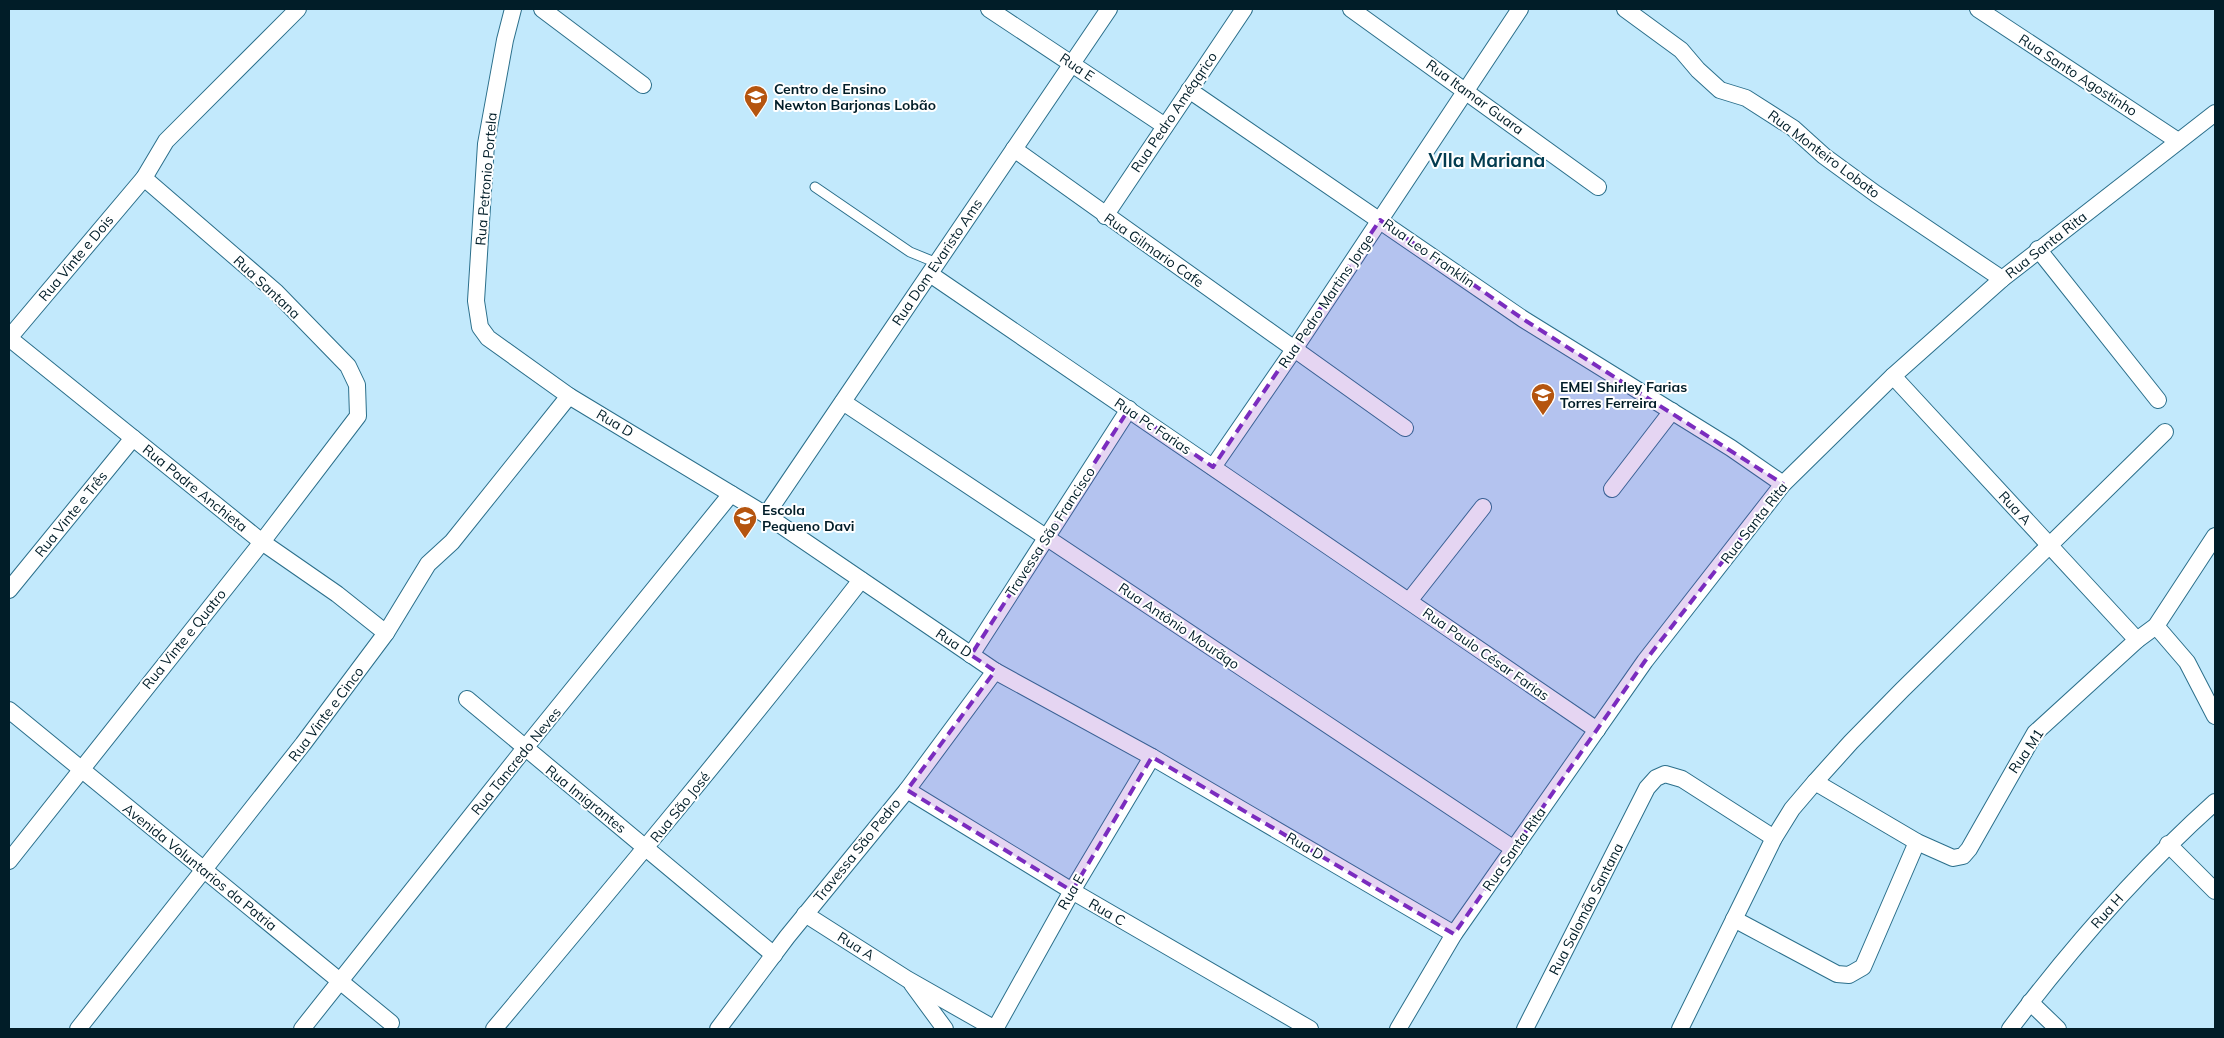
<svg xmlns="http://www.w3.org/2000/svg" width="2224" height="1038" font-family="Mulish,sans-serif">
  <style>
    .lines { fill: none; stroke-linecap: round; stroke-linejoin: round }
    .lane-casing { stroke: #2b6f8b; stroke-width: 11 }
    .street-casing { stroke: #2b6f8b; stroke-width: 18 }
    .lane { stroke: #fff; stroke-width: 9 }
    .street { stroke: #fff; stroke-width: 16 }
    .marked { fill: #7b2cbf; fill-opacity: 0.2; stroke: #7b2cbf; stroke-width: 4; stroke-dasharray: 10 6; stroke-linejoin: round }
    .labels { text-anchor: middle; stroke-width: 4; stroke-linejoin: round; paint-order: stroke }
    .street-label { font-size: 14px; fill: #011d28; stroke: #fff }
    .poi-label { font-size: 14px; font-weight: bold; fill: #011d28; stroke: #fff; text-anchor: start }
    .district-label { font-size: 19px; font-weight: bold; fill: #023c50; stroke: #fff }
  </style>
  <rect width="100%" height="100%" fill="#c2e9fc"/>
  <g class="lines">
    <g class="lane-casing">
      <path id="lane" d="M 815,187 L 910,252 L 937,263"/>
    </g>
    <g class="street-casing">
      <g id="street">
        <path d="M 513,9 L 505,40 L 486,144 L 476,301 L 480,327 L 488,338 L 569,396 L 766,515 L 995,671 L 1152,757 L 1454,934"/>
        <path d="M 542,9 L 643,85"/>
        <path d="M 989,9 L 1165,126"/>
        <path d="M 1351,9 L 1598,187"/>
        <path d="M 1625,9 L 1681,50 L 1698,70 L 1720,90 L 1746,98 L 1793,128 L 1824,156 L 1876,194 L 2002,279"/>
        <path d="M 1978,9 L 2178,141"/>
        <path d="M 1189,90 L 1523,319 L 1731,448 L 1783,484"/>
        <path d="M 1014,149 L 1405,428"/>
        <path d="M 1105,216 L 1244,9"/>
        <path d="M 2038,249 L 2158,400"/>
        <path d="M 930,274 L 1597,730"/>
        <path d="M 9,338 L 262,542 L 337,594 L 386,633"/>
        <path d="M 9,338 L 144,178 L 166,141 L 298,9"/>
        <path d="M 1893,376 L 2137,640"/>
        <path d="M 843,402 L 1514,849"/>
        <path d="M 1213,467 L 1295,348 L 1520,9"/>
        <path d="M 1612,489 L 1672,411"/>
        <path d="M 766,515 L 1109,9"/>
        <path d="M 9,590 L 133,438"/>
        <path d="M 1409,601 L 1483,507"/>
        <path d="M 2156,626 L 2187,662 L 2215,716"/>
        <path d="M 971,655 L 1129,409"/>
        <path d="M 467,699 L 774,955"/>
        <path d="M 9,710 L 391,1023"/>
        <path d="M 1815,782 L 1851,742 L 1902,690 L 2165,432"/>
        <path d="M 907,790 L 1072,891 L 1310,1029"/>
        <path d="M 2168,844 L 2215,891"/>
        <path d="M 9,861 L 262,542 L 358,416 L 357,385 L 348,366 L 276,292 L 144,178"/>
        <path d="M 805,914 L 907,979 L 995,1029"/>
        <path d="M 1734,919 L 1837,974 L 1849,975 L 1863,967 L 1917,842"/>
        <path d="M 912,984 L 945,1029"/>
        <path d="M 2030,1002 L 2058,1029"/>
        <path d="M 78,1029 L 303,744 L 386,633 L 428,564 L 452,542 L 569,396"/>
        <path d="M 302,1029 L 525,748 L 731,494"/>
        <path d="M 494,1029 C 618,881 742,733 861,580"/>
        <path d="M 718,1029 L 787,937 L 907,790 L 995,671"/>
        <path d="M 995,1029 L 1072,891 L 1152,757"/>
        <path d="M 1398,1029 L 1454,934 L 1645,661 L 1783,484 L 1893,376 L 2002,279 L 2215,113"/>
        <path d="M 1525,1029 L 1647,788 L 1656,778 L 1665,774 L 1682,779 L 1774,838"/>
        <path d="M 1680,1029 L 1774,838 L 1792,809 L 1815,782 L 1917,842 L 1953,858 L 1963,856 L 1969,849 L 2035,733 L 2137,640 L 2156,626 L 2215,536"/>
        <path d="M 2010,1029 C 2072,947 2139,870 2215,802"/>
      </g>
    </g>
    <use href="#lane" class="lane"/>
    <use href="#street" class="street"/>
  </g>
  <path class="marked" d="M 1380,220 L 1523,319 L 1783,484 L 1645,661 L 1454,934 L 1152,757 L 1072,891 L 907,790 L 995,671 L 971,655 L 1129,409 L 1213,467 Z"/>
  <defs>
    <g id="school-pin" transform="scale(1.25)"><path d="M0 17L-7.5 6A9.5 9.5 0 1 1 7.5 6Z" fill="#b5550f" stroke="#fff"/><path d="M0-5L7-2L0 1L-7-2ZM-4 1L0 2.5L4 1V4Q0 6-4 4Z" fill="#fff"/></g>
  </defs>
  <g fill-rule="evenodd">
    <use href="#school-pin" x="756" y="97"/>
    <use href="#school-pin" x="1543" y="395"/>
    <use href="#school-pin" x="745" y="518"/>
  </g>
  <g class="labels">
    <g class="street-label">
      <text transform="translate(1077 67) rotate(34)" y="5">Rua E</text>
      <text transform="translate(2078 75) rotate(33)" y="5">Rua Santo Agostinho</text>
      <text transform="translate(1475 97) rotate(36)" y="5">Rua Itamar Guara</text>
      <text transform="translate(1174 112) rotate(-56)" y="5">Rua Pedro Améqqrico</text>
      <text transform="translate(1824 154) rotate(37)" y="5">Rua Monteiro Lobato</text>
      <text transform="translate(486 179) rotate(-85)" y="5">Rua Petronio Portela</text>
      <text transform="translate(2046 245) rotate(-38)" y="5">Rua Santa Rita</text>
      <text transform="translate(1154 250) rotate(35)" y="5">Rua Gilmario Cafe</text>
      <text transform="translate(1429 253) rotate(35)" y="5">Rua Leo Franklin</text>
      <text transform="translate(76 258) rotate(-50)" y="5">Rua Vinte e Dois</text>
      <text transform="translate(937 262) rotate(-56)" y="5">Rua Dom Evaristo Ams</text>
      <text transform="translate(267 287) rotate(43)" y="5">Rua Santana</text>
      <text transform="translate(1326 301) rotate(-56)" y="5">Rua Pedro Martins Jorge</text>
      <text transform="translate(615 423) rotate(31)" y="5">Rua D</text>
      <text transform="translate(1153 426) rotate(34)" y="5">Rua Pc Farias</text>
      <text transform="translate(195 488) rotate(39)" y="5">Rua Padre Anchieta</text>
      <text transform="translate(2015 508) rotate(47)" y="5">Rua A</text>
      <text transform="translate(71 514) rotate(-51)" y="5">Rua Vinte e Três</text>
      <text transform="translate(1754 523) rotate(-52)" y="5">Rua Santa Rita</text>
      <text transform="translate(1050 532) rotate(-57)" y="5">Travessa São Francisco</text>
      <text transform="translate(1179 626) rotate(34)" y="5">Rua Antônio Mourãqo</text>
      <text transform="translate(184 639) rotate(-51)" y="5">Rua Vinte e Quatro</text>
      <text transform="translate(954 643) rotate(34)" y="5">Rua D</text>
      <text transform="translate(1486 654) rotate(35)" y="5">Rua Paulo César Farias</text>
      <text transform="translate(326 714) rotate(-53)" y="5">Rua Vinte e Cinco</text>
      <text transform="translate(2026 751) rotate(-56)" y="5">Rua M1</text>
      <text transform="translate(516 761) rotate(-51)" y="5">Rua Tancredo Neves</text>
      <text transform="translate(586 799) rotate(39)" y="5">Rua Imigrantes</text>
      <text transform="translate(680 807) rotate(-51)" y="5">Rua São José</text>
      <text transform="translate(1305 846) rotate(30)" y="5">Rua D</text>
      <text transform="translate(1514 849) rotate(-55)" y="5">Rua Santa Rita</text>
      <text transform="translate(857 850) rotate(-51)" y="5">Travessa São Pedro</text>
      <text transform="translate(200 867) rotate(39)" y="5">Avenida Voluntarios da Patria</text>
      <text transform="translate(1071 892) rotate(-60)" y="5">Rua E</text>
      <text transform="translate(1586 909) rotate(-63)" y="5">Rua Salomão Santana</text>
      <text transform="translate(2107 911) rotate(-48)" y="5">Rua H</text>
      <text transform="translate(1107 912) rotate(30)" y="5">Rua C</text>
      <text transform="translate(856 946) rotate(32)" y="5">Rua A</text>
    </g>
    <g class="poi-label">
      <text x="774" y="94">Centro de Ensino<tspan x="774" dy="16">Newton Barjonas Lobão</tspan></text>
      <text x="1560" y="392">EMEI Shirley Farias<tspan x="1560" dy="16">Torres Ferreira</tspan></text>
      <text x="762" y="515">Escola<tspan x="762" dy="16">Pequeno Davi</tspan></text>
    </g>
    <g class="district-label">
      <text x="1487" y="167">VIla Mariana</text>
    </g>
  </g>
  <rect width="2224" height="1038" fill="none" stroke="#011d28" stroke-width="20"/>
</svg>
